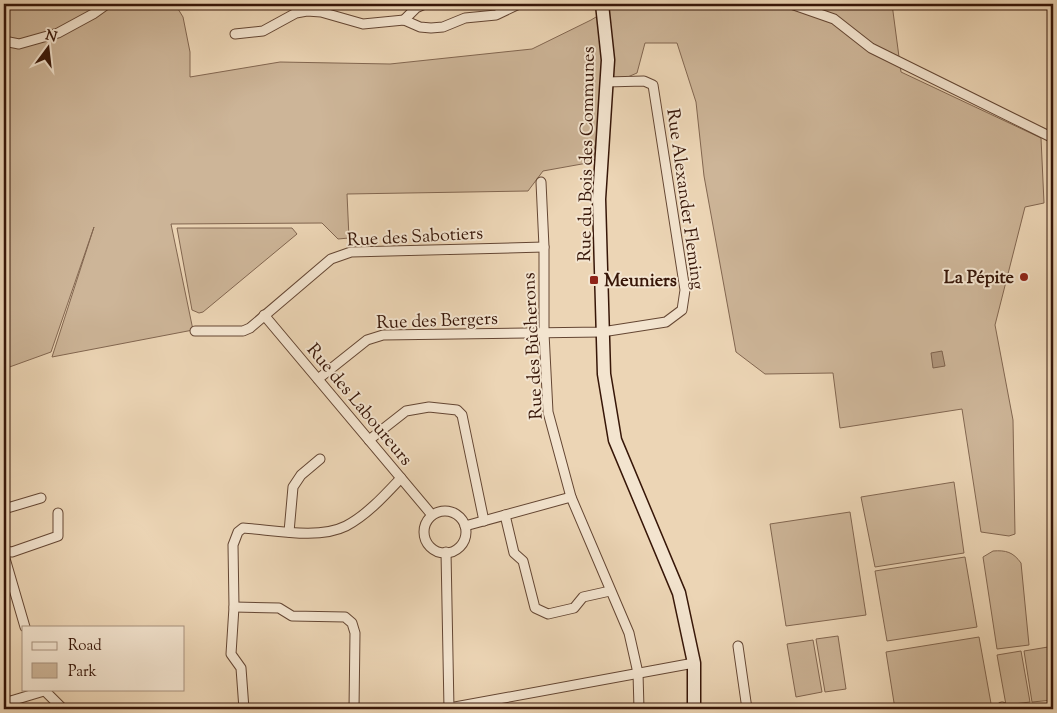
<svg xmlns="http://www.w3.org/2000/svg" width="1057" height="713" font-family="'Sorts Mill Goudy',serif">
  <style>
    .green { fill: #cdb598; stroke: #826650 }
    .water { fill: #ae947a; stroke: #7e624c }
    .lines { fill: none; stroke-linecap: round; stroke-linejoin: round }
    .street-casing { stroke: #644633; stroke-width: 11 }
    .secondary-casing { stroke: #371608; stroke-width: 15 }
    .street { stroke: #f3e4cf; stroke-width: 9 }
    .secondary { stroke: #f3e4cf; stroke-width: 12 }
    .poi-dot { fill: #8f2418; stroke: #f3e4cf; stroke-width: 2 }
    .labels { text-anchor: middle; stroke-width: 4; stroke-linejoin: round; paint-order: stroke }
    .street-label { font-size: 18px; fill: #371608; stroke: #f3e4cf }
    .poi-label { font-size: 18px; font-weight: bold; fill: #371608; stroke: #f3e4cf; text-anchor: end }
  </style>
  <rect width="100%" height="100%" fill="#ecd5b5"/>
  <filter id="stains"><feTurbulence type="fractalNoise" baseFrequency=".004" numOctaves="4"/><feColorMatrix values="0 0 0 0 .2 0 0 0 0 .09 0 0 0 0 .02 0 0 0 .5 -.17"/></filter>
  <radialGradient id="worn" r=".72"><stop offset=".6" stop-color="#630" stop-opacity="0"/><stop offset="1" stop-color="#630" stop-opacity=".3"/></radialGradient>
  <g class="green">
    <path d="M 4,4 L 175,4 L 183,17 L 190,52 L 190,77 L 280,62 L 390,64 L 532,49 L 591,20 L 611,8 L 611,4 L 892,4 L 901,72 L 1041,138 L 1044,203 L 1025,207 L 995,325 L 1013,420 L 1015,534 L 1009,536 L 981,532 L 962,409 L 840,428 L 833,373 L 765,374 L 736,352 L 704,176 L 696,102 L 677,43 L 645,43 L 637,73 L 616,82 L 604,81 L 593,162 L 543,171 L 528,191 L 347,194 L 349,238 L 338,239 L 322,223 L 171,224 L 193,330 L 52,357 L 94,227 L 51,352 L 4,369 Z"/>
    <path d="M 177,228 L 292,228 L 297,234 L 203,312 L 199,313 L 192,310 Z"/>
    <path d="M 954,482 L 964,553 L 875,567 L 861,497 Z"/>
    <path d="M 850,512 L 866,615 L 786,626 L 770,524 Z"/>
    <path d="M 993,551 C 1006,550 1013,552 1021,563 L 1029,645 L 997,649 L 983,557 Z"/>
    <path d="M 965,557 L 977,627 L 887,641 L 875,571 Z"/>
    <path d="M 838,636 L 846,689 L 825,692 L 816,639 Z"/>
    <path d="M 979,637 L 992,709 L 895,709 L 886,652 Z"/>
    <path d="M 813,640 L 822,692 L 796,697 L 787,644 Z"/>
    <path d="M 1048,647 L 1053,679 L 1053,700 L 1032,702 L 1024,651 Z"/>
    <path d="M 1021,651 L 1030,702 L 1006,705 L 997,655 Z"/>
  </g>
  <path class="water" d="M 942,351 L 945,366 L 933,368 L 931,353 Z"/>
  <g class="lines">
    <g class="street-casing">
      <g id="street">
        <path d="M 791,4 L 834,19 L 871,48 L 1053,138"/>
        <path d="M 404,20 L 416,8 L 425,4"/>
        <path d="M 235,34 L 263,31 L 296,13 L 307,11 L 321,12 L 363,24 L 404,20 L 420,27 L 431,28 L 443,27 L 465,18 L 496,15 L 519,4"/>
        <path d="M 4,41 L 19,44 L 58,33 L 93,14 L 107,4"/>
        <path d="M 541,182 L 544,247 L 544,333 L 548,412 L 571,497 L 629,633 L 638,673 L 639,709"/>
        <path d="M 264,315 L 432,515"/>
        <path d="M 195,331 L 243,331 L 250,328 L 331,259 L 351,252 L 544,247"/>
        <path d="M 318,379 L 367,340 L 383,335 L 602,332 L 666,322 L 682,310 L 685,290 L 653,85 L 644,81 L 606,82"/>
        <path d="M 369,440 L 406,411 L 429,407 L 457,410 L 462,415 L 484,521"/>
        <path d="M 4,509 L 41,498"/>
        <circle cx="445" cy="532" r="21"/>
        <path d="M 505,515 L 514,553 L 523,561 L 535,608 L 548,614 L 574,608 L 583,597 L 610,591"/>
        <path d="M 465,526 L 571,497"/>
        <path d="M 289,532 L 293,487 L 301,475 L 320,459"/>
        <path d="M 4,551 L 12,552 L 58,536 L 58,513"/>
        <path d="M 446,552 L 449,709"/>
        <path d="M 4,555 L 25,627"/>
        <path d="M 234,607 L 279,608 L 292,616 L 345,617 L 352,623 L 355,633 L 354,709"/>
        <path d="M 738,646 L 747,709"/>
        <path d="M 43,689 L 63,709"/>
        <path d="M 4,703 L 44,691"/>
        <path d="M 1002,707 L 1003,709"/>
        <path d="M 244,709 L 241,668 L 231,654 L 234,607 L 233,545 L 238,532 L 243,528 C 274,530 318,540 346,526 C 367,515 385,495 401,478"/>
        <path d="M 444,709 L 694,663"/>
      </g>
    </g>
    <g class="secondary-casing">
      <path id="secondary" d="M 602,4 L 608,60 L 599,199 L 604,374 L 615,440 L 679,593 L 694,663 L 694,709"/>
    </g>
    <use href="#street" class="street"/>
    <use href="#secondary" class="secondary"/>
  </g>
  <g class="poi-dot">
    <circle cx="1024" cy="277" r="5"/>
    <rect x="589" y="275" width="10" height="10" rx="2.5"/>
  </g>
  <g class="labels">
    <g class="street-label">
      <text transform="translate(586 154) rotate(-89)" y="6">Rue du Bois des Communes</text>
      <text transform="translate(686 199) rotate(82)" y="6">Rue Alexander Fleming</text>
      <text transform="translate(415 236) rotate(-3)" y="6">Rue des Sabotiers</text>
      <text transform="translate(437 320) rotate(-2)" y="6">Rue des Bergers</text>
      <text transform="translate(532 346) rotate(-93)" y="6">Rue des Bûcherons</text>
      <text transform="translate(360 404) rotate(50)" y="6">Rue des Laboureurs</text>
    </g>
    <g class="poi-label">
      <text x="1014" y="283">La Pépite</text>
      <text x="604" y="286" text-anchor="start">Meuniers</text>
    </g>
  </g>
  <rect width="1057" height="713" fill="none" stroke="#ecd5b5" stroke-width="20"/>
  <rect x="5" y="5" width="1047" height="703" fill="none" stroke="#371608" stroke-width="2.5"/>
  <rect x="10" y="10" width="1037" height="693" fill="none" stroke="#371608"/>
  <rect x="22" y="626" width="162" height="65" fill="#f3e4cf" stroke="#a8927f"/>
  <rect x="32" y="642" width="25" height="8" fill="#f3e4cf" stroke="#a8927f"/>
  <text x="68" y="650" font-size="15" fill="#371608">Road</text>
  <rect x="32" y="663" width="25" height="15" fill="#cdb598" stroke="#a8927f"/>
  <text x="68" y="676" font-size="15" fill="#371608">Park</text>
  <g transform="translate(48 48) rotate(15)" stroke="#f3e4cf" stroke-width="4" paint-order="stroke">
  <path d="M0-4L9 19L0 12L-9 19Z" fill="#371608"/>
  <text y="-8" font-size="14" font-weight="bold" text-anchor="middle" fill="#371608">N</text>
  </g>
  <rect width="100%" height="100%" filter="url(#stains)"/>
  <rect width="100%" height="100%" fill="url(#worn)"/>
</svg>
